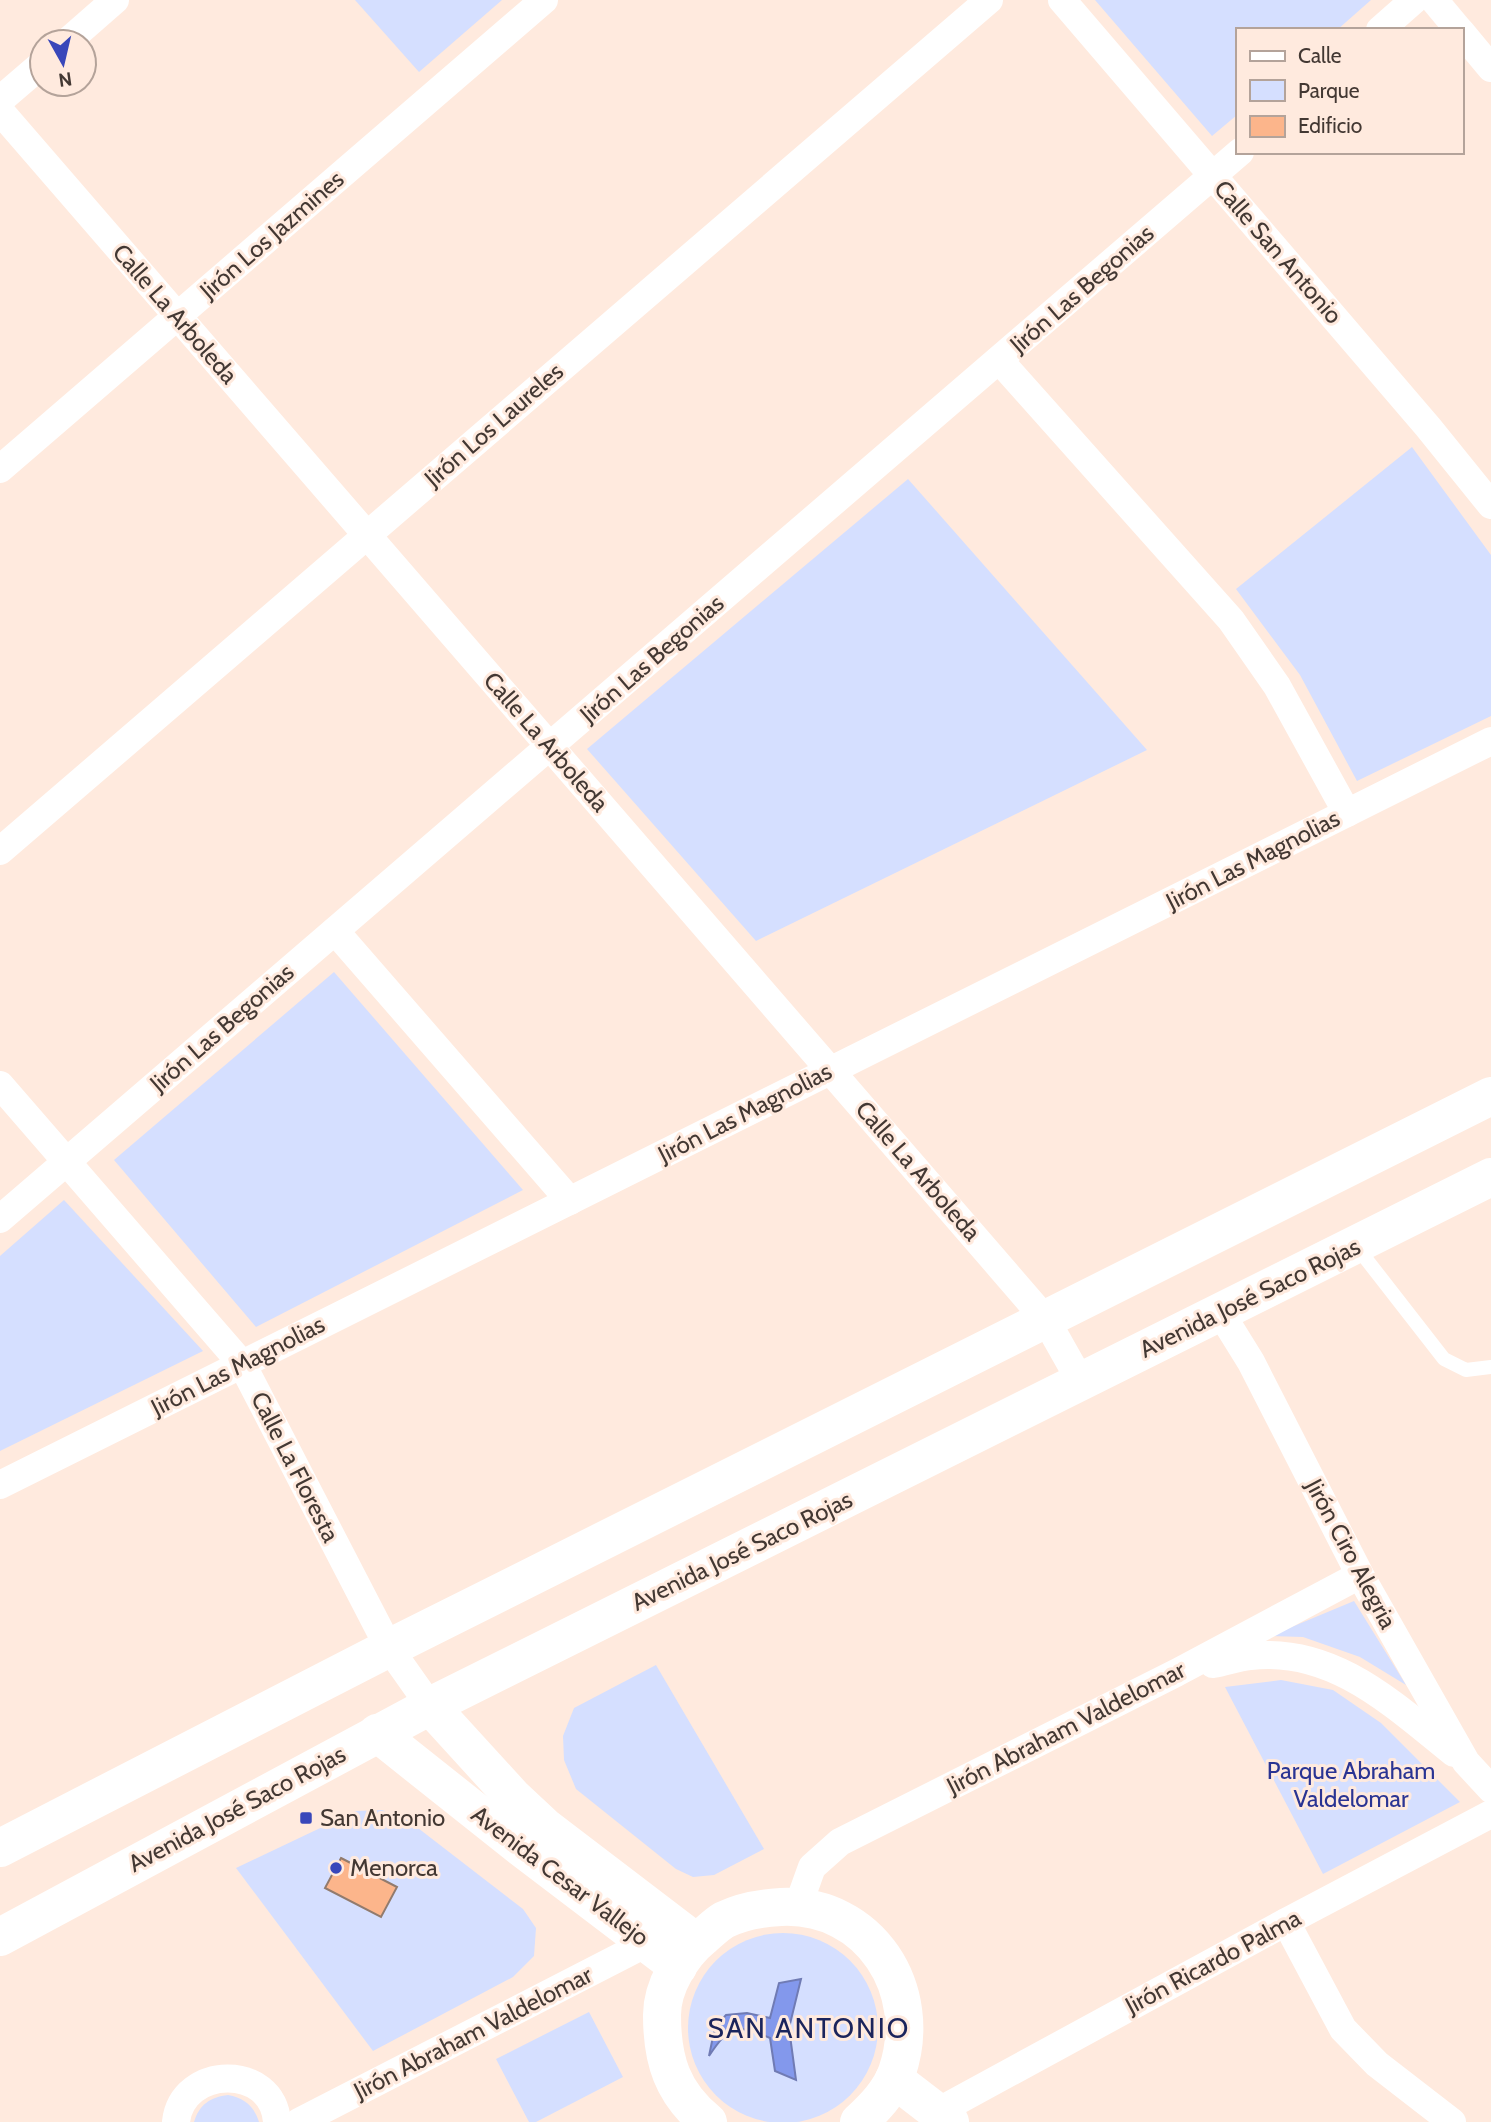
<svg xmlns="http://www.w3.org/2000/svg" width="1491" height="2122" font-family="Cabin,sans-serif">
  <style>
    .green { fill: #d5dfff }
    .water { fill: #8398ec; stroke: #707bb4; stroke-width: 2 }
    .building { fill: #fcb58b; stroke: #927b6d; stroke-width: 2 }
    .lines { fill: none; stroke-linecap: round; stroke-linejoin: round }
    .lane { stroke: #fff; stroke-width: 14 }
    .street { stroke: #fff; stroke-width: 28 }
    .secondary { stroke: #fff; stroke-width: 38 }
    .poi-dot { fill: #3947ba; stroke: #ffeade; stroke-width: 2.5 }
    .labels { text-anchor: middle; stroke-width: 6; stroke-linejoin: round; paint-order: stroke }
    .street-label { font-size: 24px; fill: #433833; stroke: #ffeade }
    .park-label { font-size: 24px; fill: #2a3493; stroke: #ffeade }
    .poi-label { font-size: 24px; fill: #433833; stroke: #ffeade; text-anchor: start }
    .quarter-label { font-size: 28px; letter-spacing: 2px; fill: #1b245c; stroke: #ffeade }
  </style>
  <rect width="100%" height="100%" fill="#ffeade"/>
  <g class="green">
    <path d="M 355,0 L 502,0 L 419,72 Z"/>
    <path d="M 1095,0 L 1371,0 L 1337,30 L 1237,30 L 1237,115 L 1212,136 Z"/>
    <path d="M 1412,447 L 1491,555 L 1491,716 L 1357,781 L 1300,675 L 1236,589 Z"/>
    <path d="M 908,479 L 1147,750 L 756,941 L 587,749 Z"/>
    <path d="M 334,972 L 523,1190 L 256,1327 L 114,1160 Z"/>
    <path d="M 64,1200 L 203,1351 L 0,1451 L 0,1256 Z"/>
    <path d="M 1354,1601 L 1406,1685 L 1360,1657 L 1303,1637 L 1270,1636 Z"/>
    <path d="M 656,1665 L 764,1849 L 714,1875 L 693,1877 L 676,1869 L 576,1789 L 564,1760 L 563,1736 L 574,1708 Z"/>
    <path d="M 1281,1680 L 1333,1690 L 1381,1723 L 1460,1802 L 1323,1874 L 1225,1687 Z"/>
    <path d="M 382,1810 L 405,1818 L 523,1909 L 536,1928 L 534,1956 L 513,1977 L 373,2051 L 236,1868 L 356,1811 Z"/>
    <circle cx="783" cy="2028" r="95"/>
    <path d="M 589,2012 L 623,2077 L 536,2122 L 529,2122 L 496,2059 Z"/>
    <path d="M 228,2095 C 244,2098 254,2106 259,2122 L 194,2122 C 199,2105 210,2097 228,2095 Z"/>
  </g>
  <path class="water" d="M 801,1979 L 789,2028 L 796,2080 L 775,2071 L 770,2038 C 736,2023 729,2026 709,2056 L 715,2027 L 726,2015 L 747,2013 L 770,2018 L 779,1983 Z"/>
  <path class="building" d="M 341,1858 L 397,1887 L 381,1917 L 325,1888 Z"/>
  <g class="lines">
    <path class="lane" d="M 1356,1246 L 1444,1359 L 1466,1370 L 1491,1367"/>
    <g class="street">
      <path d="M 1062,0 L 1428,427 L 1491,505"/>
      <path d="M 1434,0 L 1459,30"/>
      <path d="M 1380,30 L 1414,0"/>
      <path d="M 1461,32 L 1491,68"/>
      <path d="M 67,42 L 115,0"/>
      <path d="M 0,100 L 42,64"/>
      <path d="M 0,111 L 1002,1269 L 1046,1320 L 1081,1382"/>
      <path d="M 999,360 L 1231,620 L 1277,686 L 1347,813"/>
      <path d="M 0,469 L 544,0"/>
      <path d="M 0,851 L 989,0"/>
      <path d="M 335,931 L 570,1201"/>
      <path d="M 0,1085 L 242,1364 L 389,1648 L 430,1706"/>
      <path d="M 0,1219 L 1240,152"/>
      <path d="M 1220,1312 L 1251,1362 L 1360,1575 L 1466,1762 L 1491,1789"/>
      <path d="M 0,1485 L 1491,741"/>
      <path d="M 1213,1664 C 1225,1662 1238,1657 1250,1656 C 1333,1646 1394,1705 1454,1753"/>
      <path d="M 798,1906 L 812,1867 L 840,1842 L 1176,1673 L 1360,1575"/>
      <path d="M 1286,1922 L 1343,2029 L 1377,2064 L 1452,2122"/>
      <path d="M 937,2112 L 1286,1922 L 1491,1814"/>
      <path d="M 176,2122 C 182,2065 273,2063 277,2122"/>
      <path d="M 299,2122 L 647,1943"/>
    </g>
    <g class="secondary">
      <path d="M 430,1706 L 514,1798 L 544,1826 L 696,1942"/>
      <path d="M 377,1733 L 519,1846 L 678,1967"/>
      <path d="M 0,1848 L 389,1648 L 1491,1096"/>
      <path d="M 0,1937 L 430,1706 L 1491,1177"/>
      <path d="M 894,2079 L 950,2122"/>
      <path d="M 708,2122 C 672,2093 662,2060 662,2015 C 662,1986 682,1954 703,1937 C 710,1931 717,1924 724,1920 C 742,1911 761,1908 781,1907 C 870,1903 925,1990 897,2072 C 890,2092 874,2108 859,2122"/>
    </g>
  </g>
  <g class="poi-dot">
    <rect x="299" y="1811" width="14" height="14" rx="3.5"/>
    <circle cx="336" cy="1868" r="7"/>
  </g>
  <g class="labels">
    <g class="street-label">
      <text transform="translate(272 235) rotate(-41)" y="8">Jirón Los Jazmines</text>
      <text transform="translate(1278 252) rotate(49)" y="8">Calle San Antonio</text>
      <text transform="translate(1082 289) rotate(-41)" y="8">Jirón Las Begonias</text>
      <text transform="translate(175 314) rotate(49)" y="8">Calle La Arboleda</text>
      <text transform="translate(494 425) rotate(-41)" y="8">Jirón Los Laureles</text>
      <text transform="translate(652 659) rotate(-41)" y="8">Jirón Las Begonias</text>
      <text transform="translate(546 742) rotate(49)" y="8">Calle La Arboleda</text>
      <text transform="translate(1253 860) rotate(-27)" y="8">Jirón Las Magnolias</text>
      <text transform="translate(222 1028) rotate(-41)" y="8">Jirón Las Begonias</text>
      <text transform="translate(745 1113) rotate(-27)" y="8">Jirón Las Magnolias</text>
      <text transform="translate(918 1171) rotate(49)" y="8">Calle La Arboleda</text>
      <text transform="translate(1250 1298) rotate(-26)" y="8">Avenida José Saco Rojas</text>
      <text transform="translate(238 1366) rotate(-27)" y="8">Jirón Las Magnolias</text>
      <text transform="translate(295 1467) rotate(63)" y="8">Calle La Floresta</text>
      <text transform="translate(742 1551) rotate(-26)" y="8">Avenida José Saco Rojas</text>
      <text transform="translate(1351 1554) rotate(62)" y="8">Jirón Ciro Alegria</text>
      <text transform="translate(1066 1728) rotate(-27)" y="8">Jirón Abraham Valdelomar</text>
      <text transform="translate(237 1809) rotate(-28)" y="8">Avenida José Saco Rojas</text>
      <text transform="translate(560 1876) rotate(37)" y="8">Avenida Cesar Vallejo</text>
      <text transform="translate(1213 1962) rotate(-28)" y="8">Jirón Ricardo Palma</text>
      <text transform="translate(473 2033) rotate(-27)" y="8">Jirón Abraham Valdelomar</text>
    </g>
    <g class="park-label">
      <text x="1351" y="1779">Parque Abraham<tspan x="1351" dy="28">Valdelomar</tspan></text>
    </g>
    <g class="poi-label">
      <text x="320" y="1826">San Antonio</text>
      <text x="350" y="1876">Menorca</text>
    </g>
    <g class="quarter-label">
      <text x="809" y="2038">SAN ANTONIO</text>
    </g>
  </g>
  <rect x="1236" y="28" width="228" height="126" fill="#ffeade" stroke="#b4a39a" stroke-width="2"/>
  <rect x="1250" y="51" width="35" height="10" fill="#ffffff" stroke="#b4a39a" stroke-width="2"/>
  <text x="1298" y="63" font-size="21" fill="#433833">Calle</text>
  <rect x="1250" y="80" width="35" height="21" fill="#d5dfff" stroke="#b4a39a" stroke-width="2"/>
  <text x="1298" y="98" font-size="21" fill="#433833">Parque</text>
  <rect x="1250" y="116" width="35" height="21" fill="#fcb58b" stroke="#b4a39a" stroke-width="2"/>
  <text x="1298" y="133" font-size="21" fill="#433833">Edificio</text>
  <g transform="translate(63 63) rotate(172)"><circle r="33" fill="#ffeade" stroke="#b4a39a" stroke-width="2"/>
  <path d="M0-5L12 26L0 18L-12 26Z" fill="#3947ba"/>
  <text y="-10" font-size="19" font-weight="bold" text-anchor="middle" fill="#433833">N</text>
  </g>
</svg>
